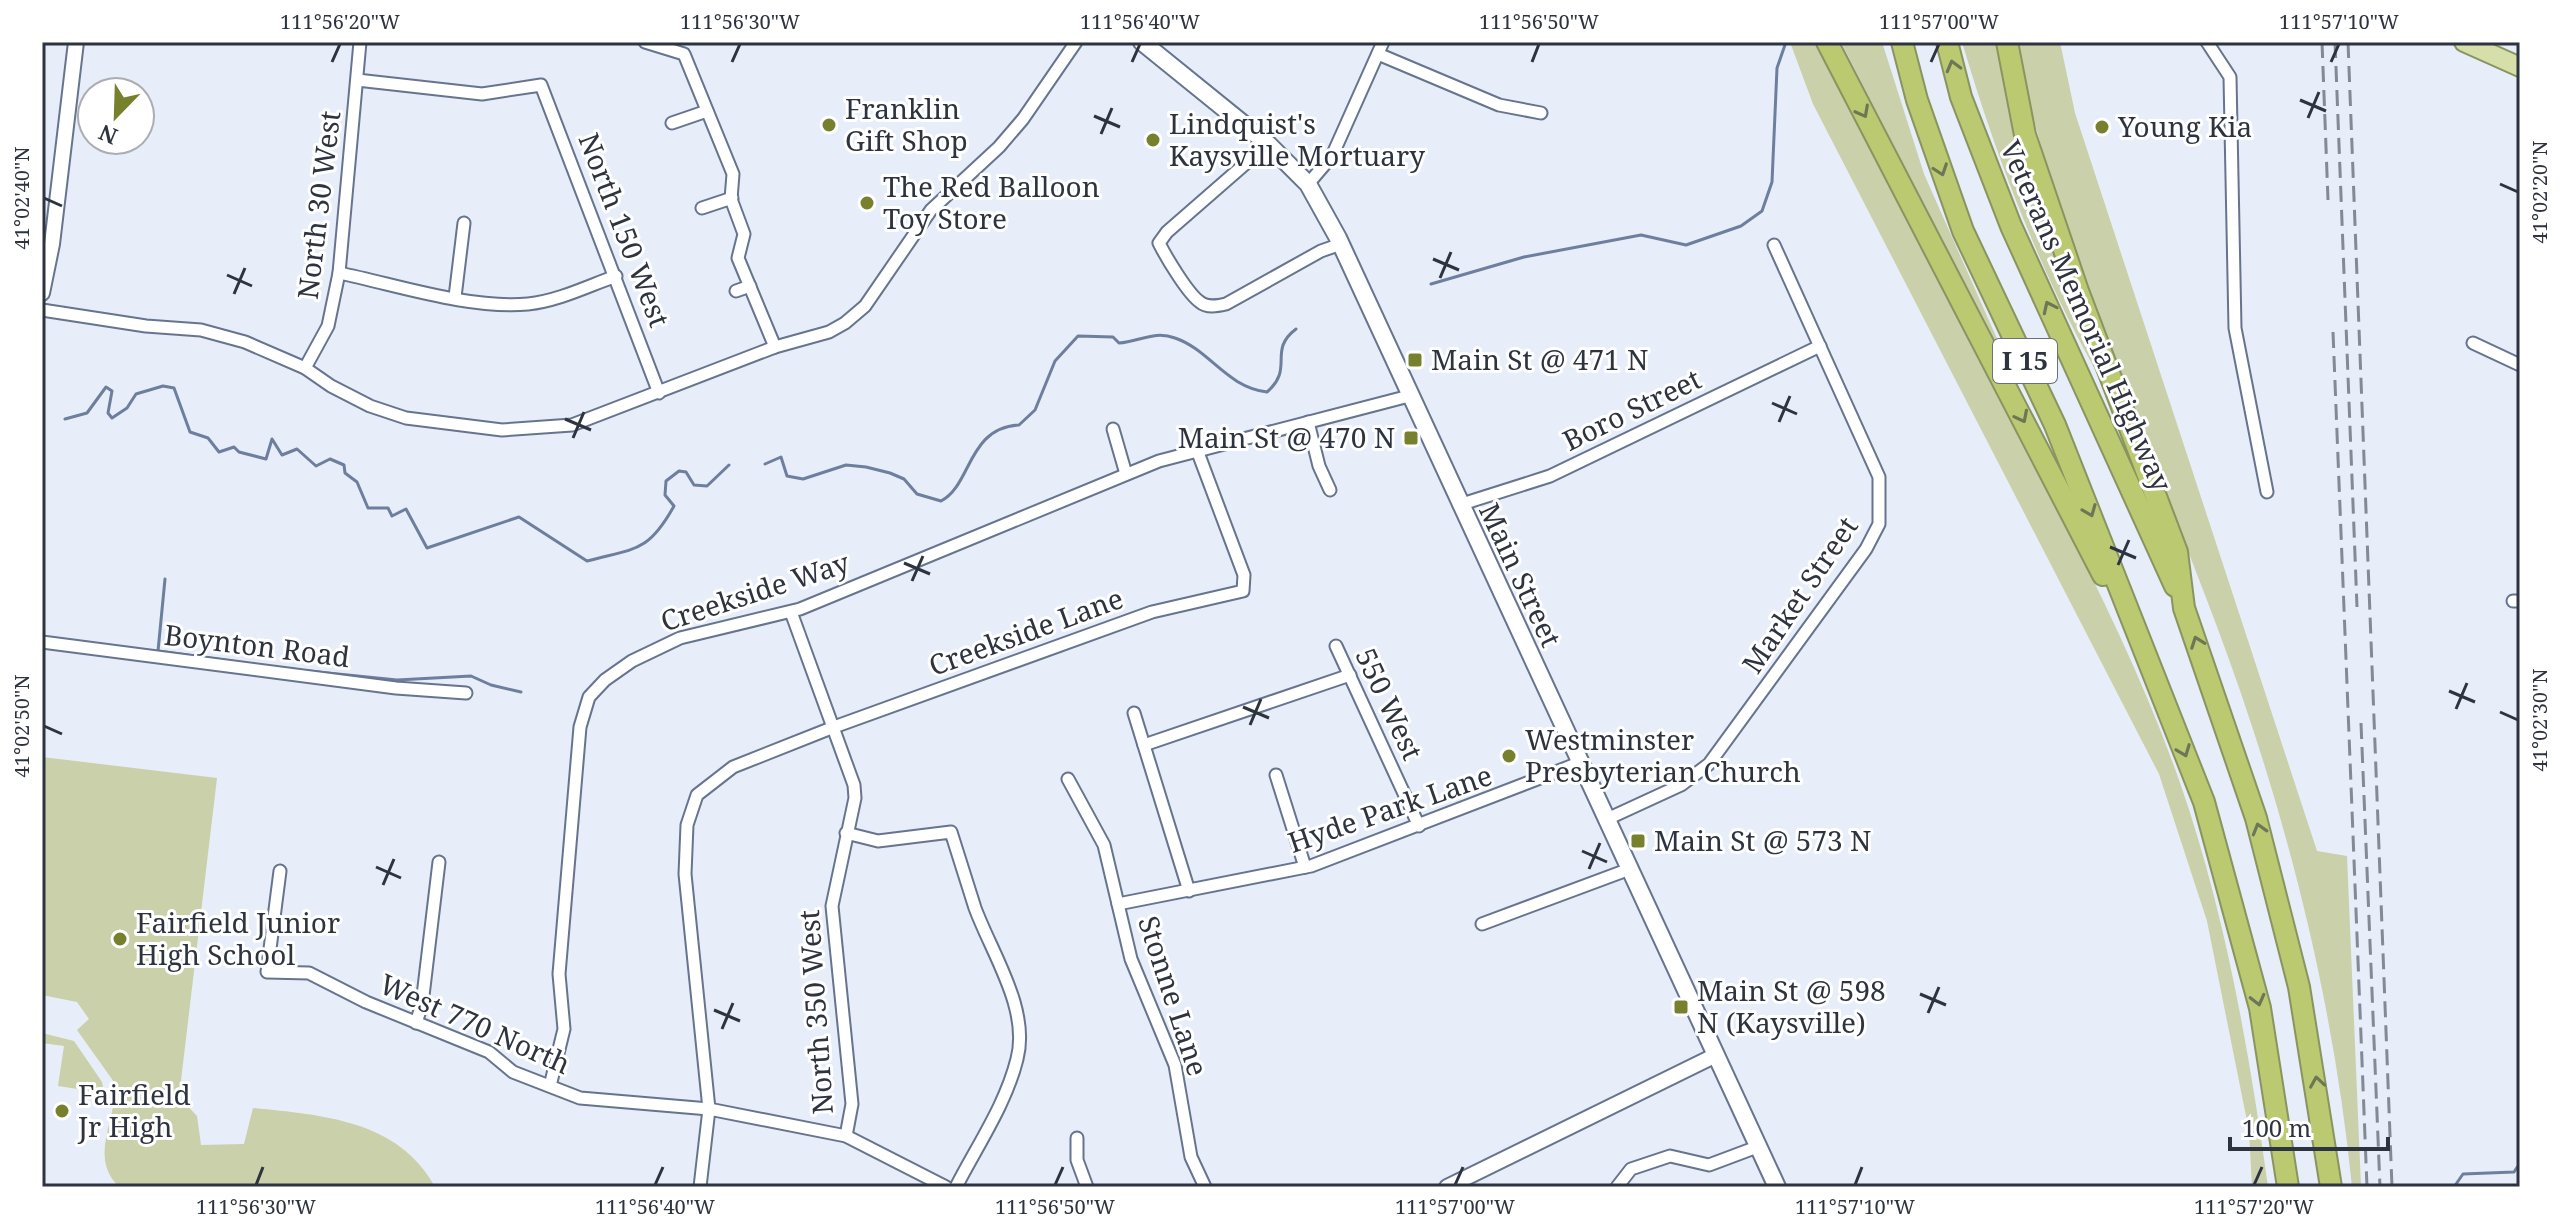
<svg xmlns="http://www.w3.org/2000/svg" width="2562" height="1229" font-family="'Noto Serif',serif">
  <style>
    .green { fill: #c9d0aa }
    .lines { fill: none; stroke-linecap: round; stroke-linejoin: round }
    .stream { stroke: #6e7e9d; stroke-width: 3 }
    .minor-casing { stroke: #66748e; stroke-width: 15 }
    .tertiary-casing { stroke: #66748e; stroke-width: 18 }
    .secondary-casing { stroke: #66748e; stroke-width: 20 }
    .primary-casing { stroke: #899460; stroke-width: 22 }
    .motorway-casing { stroke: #899460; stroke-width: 24 }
    .minor { stroke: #fff; stroke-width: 11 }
    .tertiary { stroke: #fff; stroke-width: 14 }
    .secondary { stroke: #fff; stroke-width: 16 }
    .primary { stroke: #d6dfaa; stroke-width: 18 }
    .motorway { stroke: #bbc971; stroke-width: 20 }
    .rail { stroke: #838995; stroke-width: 3; stroke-dasharray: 16 8; stroke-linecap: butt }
    .oneway { stroke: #6d7656 }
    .ticks { fill: none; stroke: #2d333f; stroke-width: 3 }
    .poi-dot { fill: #76802d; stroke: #fff; stroke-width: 3 }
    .labels { text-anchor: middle; stroke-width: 6; stroke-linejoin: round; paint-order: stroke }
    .shield { fill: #fff; stroke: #6c7079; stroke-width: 2 }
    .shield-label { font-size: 26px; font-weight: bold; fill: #2d333f }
    .poi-label { font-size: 28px; fill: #2d333f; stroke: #fff; text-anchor: start }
    .street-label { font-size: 28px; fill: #2d333f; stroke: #fff }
    .neatline { fill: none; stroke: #2d333f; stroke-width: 3 }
    .ticks-label { font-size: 20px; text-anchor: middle; fill: #2d333f }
  </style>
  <rect width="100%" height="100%" fill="#e7edf9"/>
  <g class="green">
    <path d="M 1790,42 L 1818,42 C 1885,171 1951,301 2017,430 C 2076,545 2136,658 2179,780 C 2225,911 2249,1050 2268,1187 L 2252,1187 L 2249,1131 L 2207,921 L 2159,774 L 1813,104 Z"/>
    <path d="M 1841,42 L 1882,42 L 1924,174 L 2030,413 Z"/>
    <path d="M 1962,42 L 1997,42 L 2004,78 L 2101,380 C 2041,275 1996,157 1962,42 Z"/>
    <path d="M 2015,42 L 2060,42 L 2075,113 L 2317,851 L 2347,856 L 2361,1187 L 2352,1187 C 2333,995 2284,805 2216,624 C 2144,432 2058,243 2015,42 Z"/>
    <path d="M 42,757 L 217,778 L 179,1097 L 197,1116 L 201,1145 L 244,1144 L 253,1108 C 321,1115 399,1120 435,1187 L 119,1187 C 87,1155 119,1120 114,1082 L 77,1030 L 89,1019 L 77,1002 L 42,995 Z"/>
    <path d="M 42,1033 L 74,1041 L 102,1082 L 104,1093 L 58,1086 L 64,1046 L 42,1043 Z"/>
  </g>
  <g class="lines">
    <g class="stream">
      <path d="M 1431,284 L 1524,257 L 1641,235 L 1686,245 L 1741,226 L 1762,211 L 1772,182 L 1777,68 L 1786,42"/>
      <path d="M 65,419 L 87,413 L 106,387 L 112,391 L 108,413 L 112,418 L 127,408 L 136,394 L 163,386 L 174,388 L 190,432 L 208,438 L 219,452 L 234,447 L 239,452 L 266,459 L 272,439 L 282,455 L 297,449 L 316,466 L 330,459 L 344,465 L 345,473 L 357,482 L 368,508 L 388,508 L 392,516 L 406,509 L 427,548 L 519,517 L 587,561 C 635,548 648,553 674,506 L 665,495 L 666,481 L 679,471 L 686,472 L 694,485 L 707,486 L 729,465"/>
      <path d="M 765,464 L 781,457 L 787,476 L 803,479 L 846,465 L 866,467 L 890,473 L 904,479 L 917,494 L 941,501 C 972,485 967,428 1019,425 L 1035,410 L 1055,361 L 1078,336 L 1113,337 L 1119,343 C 1139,342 1154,330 1175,338 C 1210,350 1226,387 1267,392 C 1295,368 1267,351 1296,329"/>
      <path d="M 165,579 L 158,651 L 296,670"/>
      <path d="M 308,671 L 397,680 L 471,676 L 491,685 L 521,692"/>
      <path d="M 2454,1187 L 2463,1174 L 2514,1172 L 2520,1163"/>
    </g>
    <g class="minor-casing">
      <g id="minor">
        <path d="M 645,42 L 684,54 L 733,174 L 731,199 L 744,234 L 738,258 L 775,347"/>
        <path d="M 2207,42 L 2230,77 L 2235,328 L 2267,492"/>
        <path d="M 1378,54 L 1499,105 L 1541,113"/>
        <path d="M 357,80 L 482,94 L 541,85 L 659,393"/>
        <path d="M 672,123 L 707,111"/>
        <path d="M 1268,144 L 1167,232 L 1159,243 C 1166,257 1188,294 1200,302 C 1207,308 1217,306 1226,304 L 1321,251 L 1341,244"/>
        <path d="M 1308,184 L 1332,156 L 1383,42"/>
        <path d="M 702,208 L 732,198"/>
        <path d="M 339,273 C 398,285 467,309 528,304 C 558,301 588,286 616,276"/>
        <path d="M 736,291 L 750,286"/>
        <path d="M 455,297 L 464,223"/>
        <path d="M 42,310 L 146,326 L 201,330 L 245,342 L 305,368 L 331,386 L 370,406 L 406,418 L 502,430 L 572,425 L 775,347 L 829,332 L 845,323 L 865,306 L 931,210 L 999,147 L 1023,119 L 1076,42"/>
        <path d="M 2473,343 L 2520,365"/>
        <path d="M 305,368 L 328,326 L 339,273 L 360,42"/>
        <path d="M 1308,422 L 1319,466 L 1330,490"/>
        <path d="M 1113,429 L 1126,474"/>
        <path d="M 1459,505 L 1550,476 L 1820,346"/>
        <path d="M 2513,601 L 2520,601"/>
        <path d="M 791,612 L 854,785 L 855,798 L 832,906 L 852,1104 L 846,1136"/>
        <path d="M 42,642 L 396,688 L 466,693"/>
        <path d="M 1336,646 L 1419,826"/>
        <path d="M 1134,713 L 1189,891"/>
        <path d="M 1144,745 L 1350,675"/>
        <path d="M 1276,775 L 1305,867"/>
        <path d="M 1068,779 L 1104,845 L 1131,959 L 1175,1065 L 1191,1157 L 1205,1187"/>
        <path d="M 1605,820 L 1681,785 L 1709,764 L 1866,549 L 1879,524 L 1879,477 L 1774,245"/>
        <path d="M 846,833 L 878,841 L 951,832 C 959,857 967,883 975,908 C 992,954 1030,1009 1017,1059 C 1006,1104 977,1146 956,1187"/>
        <path d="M 280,871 L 267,972 L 309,973 L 366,1002 L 489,1052 L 513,1072 L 580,1098 L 709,1109 L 846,1136 L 946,1187"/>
        <path d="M 1118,904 L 1311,866 L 1579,763"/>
        <path d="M 1482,924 L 1627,870"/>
        <path d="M 416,1023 L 422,1004 L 439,862"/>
        <path d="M 550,1086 L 564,1029 L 559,974 L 580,727 L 589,697 L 605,680 L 632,661 L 680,638 L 800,609 L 1159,461 L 1409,396"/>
        <path d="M 1077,1138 L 1077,1160 L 1087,1187"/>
        <path d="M 700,1187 L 709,1109 L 685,874 L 687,825 L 697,795 L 733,767 L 834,727 L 1152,612 L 1243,591 L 1244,575 L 1197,450"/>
        <path d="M 1617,1187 L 1631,1169 L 1670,1156 L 1709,1165 L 1757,1147"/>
      </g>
    </g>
    <g class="tertiary-casing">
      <g id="tertiary">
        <path d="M 42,293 L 52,244 L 76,42"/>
        <path d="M 1447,1187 L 1714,1056"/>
      </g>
    </g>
    <g class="secondary-casing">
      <path id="secondary" d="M 1142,42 L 1268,144 L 1308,184 L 1338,238 L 1777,1187"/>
    </g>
    <g class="primary-casing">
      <path id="primary" d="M 2464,42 L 2520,67"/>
    </g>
    <g class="motorway-casing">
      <g id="motorway">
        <path d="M 1827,42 L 2103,575"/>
        <path d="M 1902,42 L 1917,100 L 1963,231 L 2055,425 L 2204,802 L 2260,1008 L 2288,1187"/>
        <path d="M 1947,42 L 1961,97 L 2011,226 L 2175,586"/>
        <path d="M 2007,42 L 2025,135 L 2078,291 L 2177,552 L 2184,608 L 2256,818 L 2299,987 L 2331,1187"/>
      </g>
    </g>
    <use href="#minor" class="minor"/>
    <use href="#tertiary" class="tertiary"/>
    <use href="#secondary" class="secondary"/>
    <use href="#primary" class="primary"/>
    <use href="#motorway" class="motorway"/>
    <g class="rail">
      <path d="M 2322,42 L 2328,200"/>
      <path d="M 2335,42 L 2357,607"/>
      <path d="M 2348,42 L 2392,1187"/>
      <path d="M 2333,332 L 2367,1187"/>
      <path d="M 2361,723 L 2380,1187"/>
    </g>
  </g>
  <defs><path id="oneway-chevron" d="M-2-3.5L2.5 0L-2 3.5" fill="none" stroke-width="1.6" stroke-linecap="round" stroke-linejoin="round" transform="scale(2)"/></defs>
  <g class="oneway">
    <use href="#oneway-chevron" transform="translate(1953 66) rotate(-105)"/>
    <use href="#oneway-chevron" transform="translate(1863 112) rotate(62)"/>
    <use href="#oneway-chevron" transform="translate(1941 170) rotate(71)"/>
    <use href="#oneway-chevron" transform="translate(2049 307) rotate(-115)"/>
    <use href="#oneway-chevron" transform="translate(2022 417) rotate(63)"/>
    <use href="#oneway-chevron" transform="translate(2090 511) rotate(68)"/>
    <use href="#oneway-chevron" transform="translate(2197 642) rotate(-110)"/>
    <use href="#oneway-chevron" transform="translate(2184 751) rotate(69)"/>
    <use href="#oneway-chevron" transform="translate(2259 829) rotate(-106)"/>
    <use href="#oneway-chevron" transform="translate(2258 1000) rotate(76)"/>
    <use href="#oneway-chevron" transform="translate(2317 1082) rotate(-99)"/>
  </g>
  <path class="ticks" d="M 332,62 L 340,44M 732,62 L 740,44M 1132,62 L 1140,44M 1532,62 L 1539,44M 1931,62 L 1939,44M 2331,62 L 2339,44M 2300,100 L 2326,111M 1094,116 L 1120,127M 2308,118 L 2319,92M 1101,134 L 1112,108M 2500,184 L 2518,192M 44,198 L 62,206M 1433,259 L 1459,270M 227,275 L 252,286M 1440,278 L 1451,252M 234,294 L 245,268M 1772,403 L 1797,414M 565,419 L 591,430M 1779,422 L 1790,396M 573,438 L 584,412M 2110,547 L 2136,558M 904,563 L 930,574M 2118,565 L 2129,540M 912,581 L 923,556M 2449,691 L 2475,702M 1243,707 L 1269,718M 2456,709 L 2467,683M 2500,712 L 2518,720M 1250,725 L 1261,699M 44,726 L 62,734M 1582,851 L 1607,862M 376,867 L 401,878M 1589,869 L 1600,843M 383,885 L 394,859M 1920,994 L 1946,1005M 714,1010 L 740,1021M 1928,1013 L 1939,987M 722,1029 L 733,1003M 256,1185 L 263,1167M 655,1185 L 663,1167M 1055,1185 L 1063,1167M 1455,1185 L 1463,1167M 1855,1185 L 1862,1167M 2254,1185 L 2262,1167"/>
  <g class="poi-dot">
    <circle cx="829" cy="125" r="8"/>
    <circle cx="2102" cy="127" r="8"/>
    <circle cx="1153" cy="140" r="8"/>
    <circle cx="867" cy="203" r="8"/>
    <rect x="1407" y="352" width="16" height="16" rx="4"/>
    <rect x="1403" y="430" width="16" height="16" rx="4"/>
    <circle cx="1509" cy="756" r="8"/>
    <rect x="1630" y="833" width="16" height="16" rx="4"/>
    <circle cx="120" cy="939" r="8"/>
    <rect x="1673" y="999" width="16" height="16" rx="4"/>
    <circle cx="62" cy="1111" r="8"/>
  </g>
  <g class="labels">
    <rect class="shield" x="1993" y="339" width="64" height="44" rx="6"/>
    <g class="shield-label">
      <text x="2025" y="370">I 15</text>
    </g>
    <g class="poi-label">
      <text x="845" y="119">Franklin<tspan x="845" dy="32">Gift Shop</tspan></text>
      <text x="1169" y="134">Lindquist's<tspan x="1169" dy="32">Kaysville Mortuary</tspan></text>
      <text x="2118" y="137">Young Kia</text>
      <text x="883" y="197">The Red Balloon<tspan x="883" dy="32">Toy Store</tspan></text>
      <text x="1431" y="370">Main St @ 471 N</text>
      <text x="1395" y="448" text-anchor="end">Main St @ 470 N</text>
      <text x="1525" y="750">Westminster<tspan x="1525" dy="32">Presbyterian Church</tspan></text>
      <text x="1654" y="851">Main St @ 573 N</text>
      <text x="136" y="933">Fairfield Junior<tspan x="136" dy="32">High School</tspan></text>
      <text x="1697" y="1001">Main St @ 598<tspan x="1697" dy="32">N (Kaysville)</tspan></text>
      <text x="78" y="1105">Fairfield<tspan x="78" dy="32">Jr High</tspan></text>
    </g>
    <g class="street-label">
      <text transform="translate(319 205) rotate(-83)" y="10">North 30 West</text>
      <text transform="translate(624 230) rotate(69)" y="10">North 150 West</text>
      <text transform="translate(2086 316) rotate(66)" y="10">Veterans Memorial Highway</text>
      <text transform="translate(1632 410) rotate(-26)" y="10">Boro Street</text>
      <text transform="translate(1520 575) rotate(65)" y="10">Main Street</text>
      <text transform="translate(755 592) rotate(-18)" y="10">Creekside Way</text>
      <text transform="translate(1800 595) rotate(-56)" y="10">Market Street</text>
      <text transform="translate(1026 632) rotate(-20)" y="10">Creekside Lane</text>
      <text transform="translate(257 646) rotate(7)" y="10">Boynton Road</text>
      <text transform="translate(1389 704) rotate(65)" y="10">550 West</text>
      <text transform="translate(1390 809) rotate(-19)" y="10">Hyde Park Lane</text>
      <text transform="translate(1173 996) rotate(72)" y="10">Stonne Lane</text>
      <text transform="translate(816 1012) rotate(-94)" y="10">North 350 West</text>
      <text transform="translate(475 1024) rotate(24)" y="10">West 770 North</text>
    </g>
  </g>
  <rect width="2562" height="1229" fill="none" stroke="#ffffff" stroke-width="88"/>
  <g transform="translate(116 116) rotate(203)"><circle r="38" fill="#ffffff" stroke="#abadb2" stroke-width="2"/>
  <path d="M0-6L14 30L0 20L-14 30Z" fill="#76802d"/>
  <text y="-12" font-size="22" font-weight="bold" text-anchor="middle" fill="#2d333f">N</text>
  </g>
  <path d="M2230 1137v12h158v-12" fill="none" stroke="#2d333f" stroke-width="4"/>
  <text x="2242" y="1137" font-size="24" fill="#2d333f" stroke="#ffffff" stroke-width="6" paint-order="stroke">100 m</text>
  <rect x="44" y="44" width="2474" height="1141" class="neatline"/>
  <g class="ticks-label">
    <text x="340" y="29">111°56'20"W</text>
    <text x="740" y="29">111°56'30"W</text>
    <text x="1140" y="29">111°56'40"W</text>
    <text x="1539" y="29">111°56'50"W</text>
    <text x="1939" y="29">111°57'00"W</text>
    <text x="2339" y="29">111°57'10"W</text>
    <text transform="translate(2540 192) rotate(-90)" y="7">41°02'20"N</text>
    <text transform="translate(22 198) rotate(-90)" y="7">41°02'40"N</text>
    <text transform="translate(2540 720) rotate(-90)" y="7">41°02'30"N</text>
    <text transform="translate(22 726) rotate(-90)" y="7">41°02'50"N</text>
    <text x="256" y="1214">111°56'30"W</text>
    <text x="655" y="1214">111°56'40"W</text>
    <text x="1055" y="1214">111°56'50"W</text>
    <text x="1455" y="1214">111°57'00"W</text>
    <text x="1855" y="1214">111°57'10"W</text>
    <text x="2254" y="1214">111°57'20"W</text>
  </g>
</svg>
